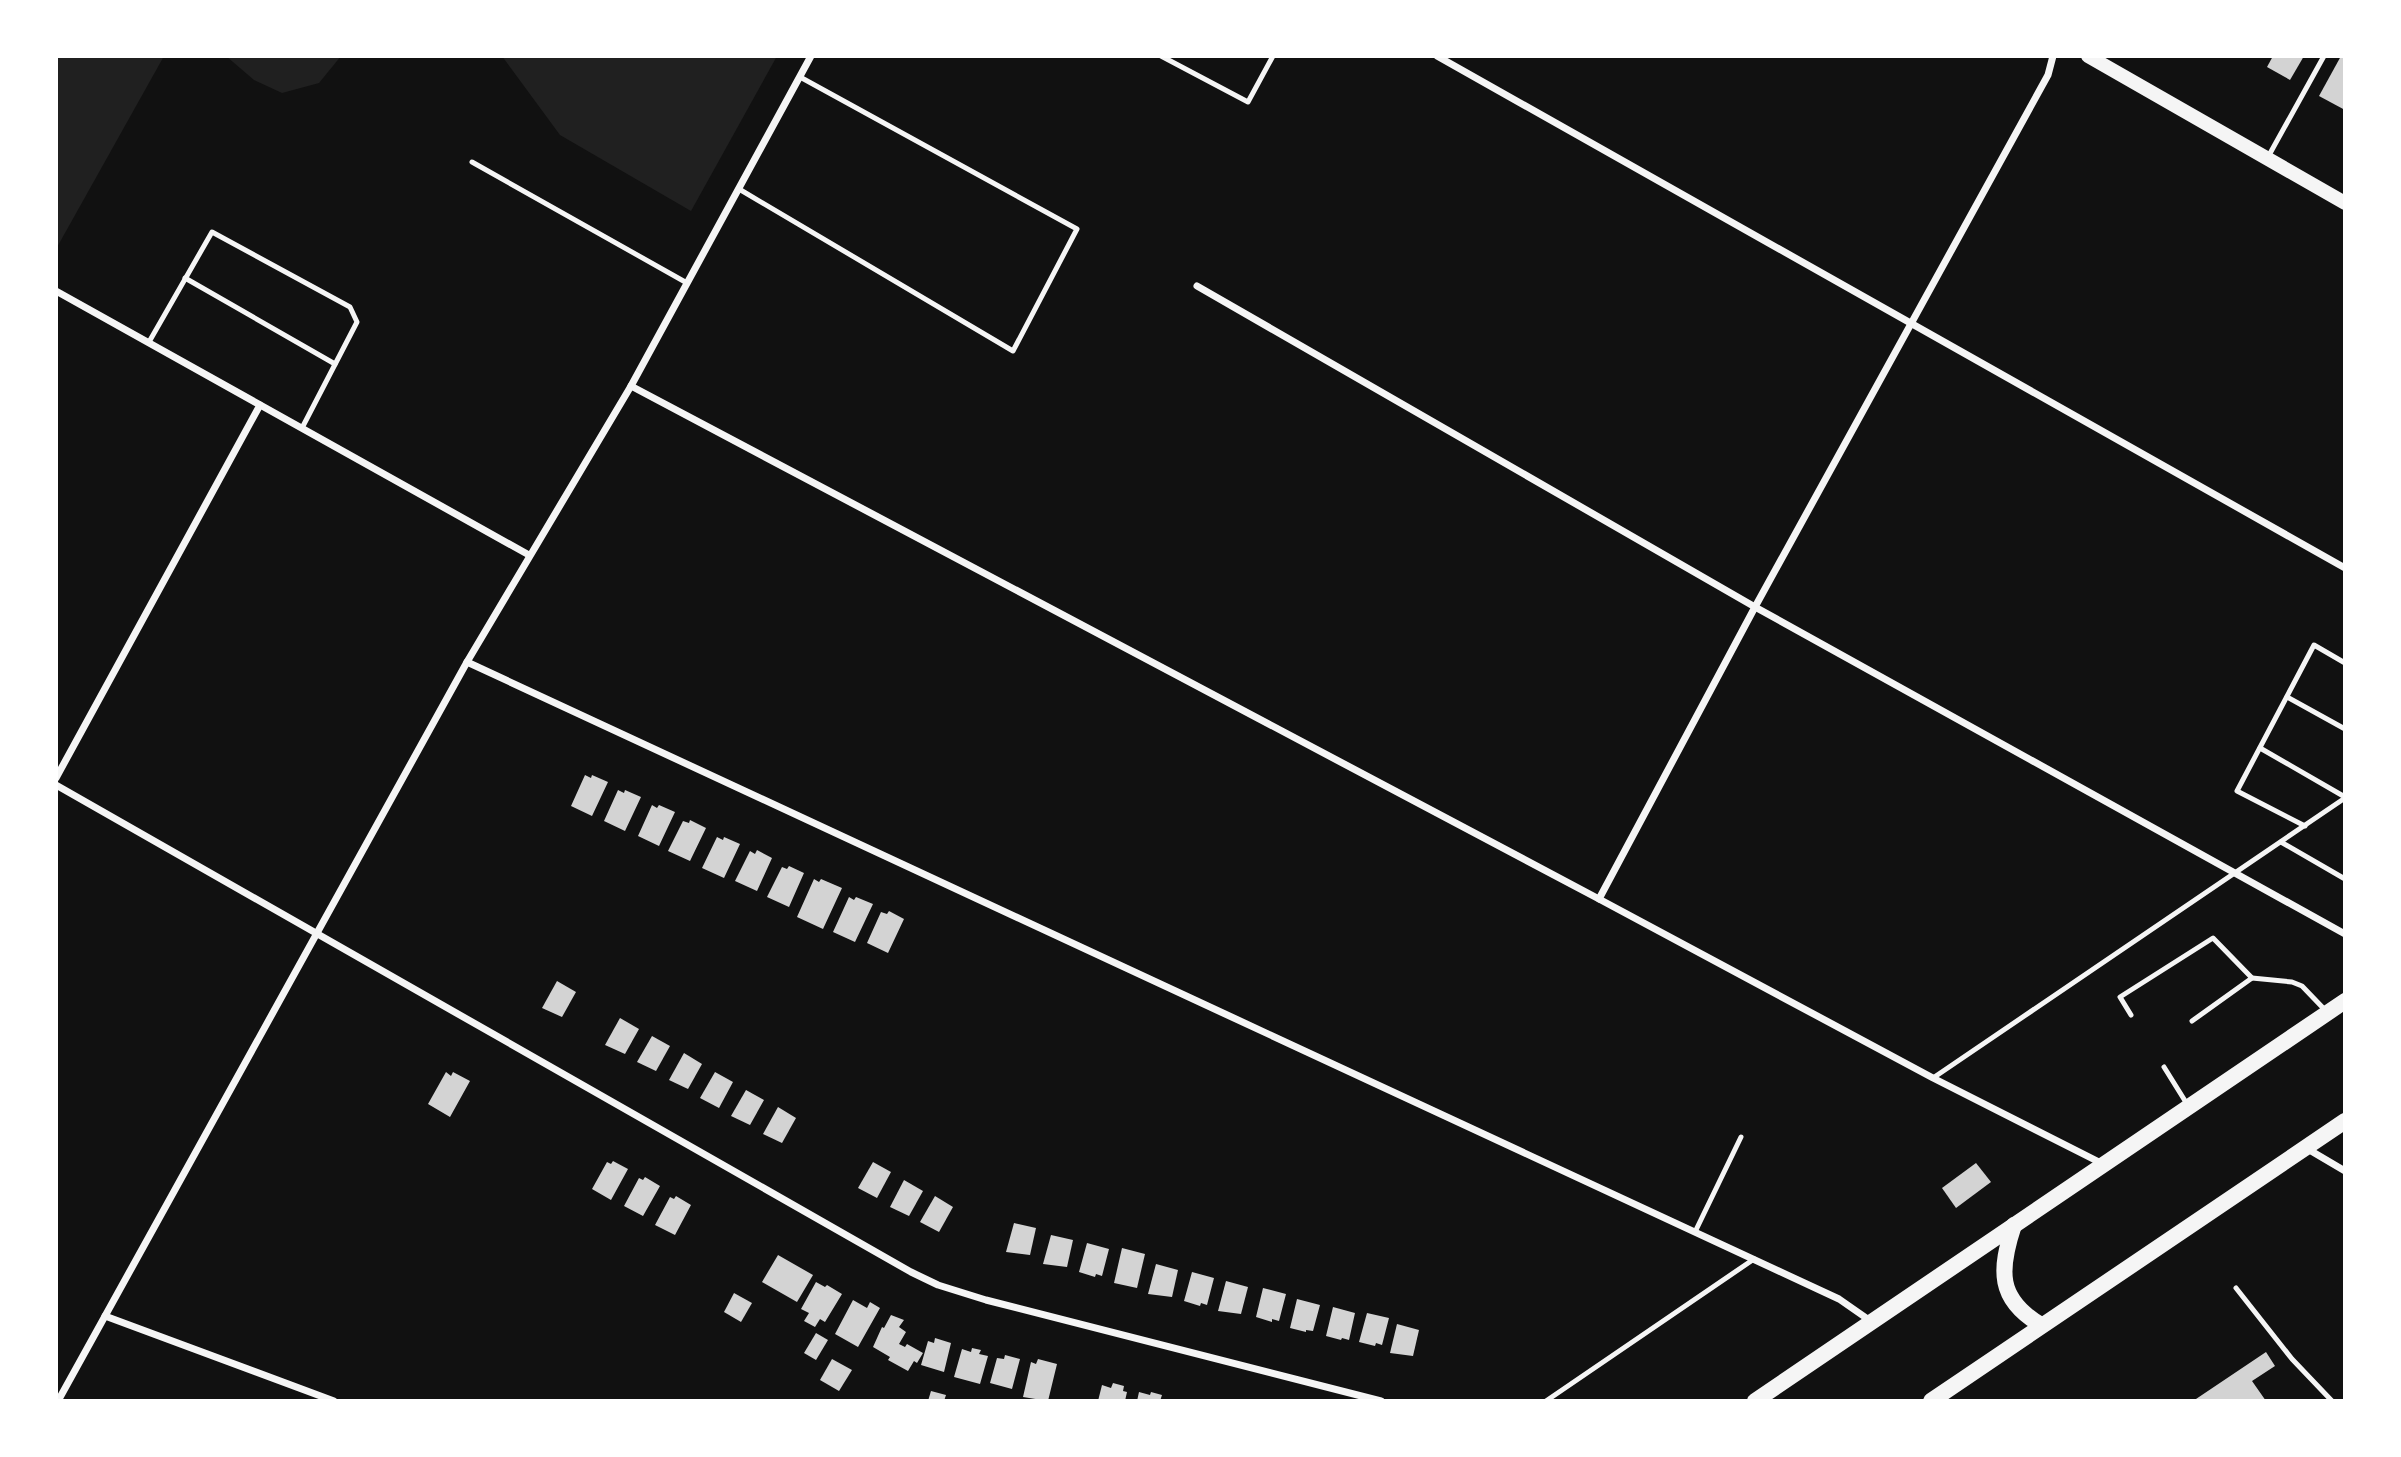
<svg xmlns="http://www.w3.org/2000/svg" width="2401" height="1457" font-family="Manrope,sans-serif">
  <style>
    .green { fill: #202020 }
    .building { fill: #d3d3d3 }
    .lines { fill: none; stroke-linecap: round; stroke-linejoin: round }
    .service { stroke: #f5f5f5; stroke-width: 5 }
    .minor { stroke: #f5f5f5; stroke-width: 7 }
    .secondary { stroke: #f5f5f5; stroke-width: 14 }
    .primary { stroke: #f5f5f5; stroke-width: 16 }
  </style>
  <rect width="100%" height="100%" fill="#111"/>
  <g class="green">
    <path d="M 56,56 L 164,56 L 56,249 Z"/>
    <path d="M 226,56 L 341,56 L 319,83 L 282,93 L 254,80 Z"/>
    <path d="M 502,56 L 777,56 L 691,211 L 560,135 Z"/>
  </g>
  <g class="building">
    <path d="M 2273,56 L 2304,56 L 2290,80 L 2267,67 Z"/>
    <path d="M 2341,56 L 2345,56 L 2345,110 L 2319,96 Z"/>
    <path d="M 585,775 L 591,778 L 592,775 L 608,782 L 592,816 L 571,806 Z"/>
    <path d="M 618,790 L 624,793 L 625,790 L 641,797 L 625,831 L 604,821 Z"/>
    <path d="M 652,805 L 657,808 L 659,805 L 675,812 L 659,846 L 638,836 Z"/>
    <path d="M 690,820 L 706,828 L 690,861 L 668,851 L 683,821 L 689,823 Z"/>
    <path d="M 717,837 L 723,840 L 724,837 L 740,844 L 724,878 L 702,868 Z"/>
    <path d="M 757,850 L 772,858 L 757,891 L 735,881 L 750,851 L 755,854 Z"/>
    <path d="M 789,866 L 804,873 L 789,907 L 767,897 L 782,867 L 787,869 Z"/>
    <path d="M 814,879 L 819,882 L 821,879 L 842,888 L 823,929 L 797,917 Z"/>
    <path d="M 849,897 L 854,900 L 856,897 L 873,904 L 855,942 L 833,932 Z"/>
    <path d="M 889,911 L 904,919 L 888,953 L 867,943 L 881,912 L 887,914 Z"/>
    <path d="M 557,981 L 576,992 L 562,1017 L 542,1008 Z"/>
    <path d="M 620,1018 L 639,1029 L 625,1054 L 605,1045 Z"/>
    <path d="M 652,1036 L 670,1046 L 656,1071 L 637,1062 Z"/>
    <path d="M 684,1053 L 702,1064 L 688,1089 L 669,1080 Z"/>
    <path d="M 446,1072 L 451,1076 L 453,1072 L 470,1081 L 450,1117 L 428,1104 Z"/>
    <path d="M 715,1072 L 733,1082 L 719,1108 L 700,1098 Z"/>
    <path d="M 746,1090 L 764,1100 L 750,1125 L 731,1116 Z"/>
    <path d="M 778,1107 L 796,1118 L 782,1143 L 763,1134 Z"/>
    <path d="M 613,1161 L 628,1169 L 611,1200 L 592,1189 L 607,1162 L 611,1164 Z"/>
    <path d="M 873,1162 L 891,1172 L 877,1198 L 858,1188 Z"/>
    <path d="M 1976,1163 L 1991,1182 L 1956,1208 L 1942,1188 Z"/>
    <path d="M 645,1177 L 660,1186 L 643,1216 L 624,1206 L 639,1178 L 643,1180 Z"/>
    <path d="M 904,1180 L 923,1191 L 909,1216 L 890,1207 Z"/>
    <path d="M 676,1196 L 691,1205 L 675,1235 L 655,1225 L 670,1197 L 674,1199 Z"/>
    <path d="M 935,1196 L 953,1207 L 939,1232 L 920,1222 Z"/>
    <path d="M 1014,1223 L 1036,1228 L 1030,1255 L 1006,1252 Z"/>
    <path d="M 1051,1235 L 1073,1240 L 1067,1267 L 1043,1264 Z"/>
    <path d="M 1087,1243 L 1109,1249 L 1102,1276 L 1096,1274 L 1095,1277 L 1079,1272 Z"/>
    <path d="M 1122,1248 L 1145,1254 L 1137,1288 L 1114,1283 Z"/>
    <path d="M 778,1255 L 813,1275 L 797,1302 L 762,1282 Z"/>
    <path d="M 1156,1264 L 1178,1270 L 1172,1297 L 1148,1294 Z"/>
    <path d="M 1192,1272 L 1214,1278 L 1207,1305 L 1201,1303 L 1200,1306 L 1184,1301 Z"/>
    <path d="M 1226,1281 L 1248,1287 L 1241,1314 L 1218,1311 Z"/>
    <path d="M 816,1282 L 825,1287 L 827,1285 L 842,1294 L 825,1322 L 820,1319 L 815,1327 L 804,1321 L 809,1313 L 801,1309 Z"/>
    <path d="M 1263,1288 L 1286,1294 L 1279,1321 L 1272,1319 L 1272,1322 L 1256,1317 Z"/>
    <path d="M 734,1293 L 752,1303 L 741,1322 L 724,1312 Z"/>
    <path d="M 1297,1299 L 1320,1305 L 1313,1331 L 1306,1330 L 1306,1332 L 1290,1328 Z"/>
    <path d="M 853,1300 L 867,1308 L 870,1302 L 880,1308 L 858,1347 L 835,1334 Z"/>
    <path d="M 1333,1307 L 1355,1313 L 1349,1340 L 1342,1338 L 1341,1340 L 1326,1336 Z"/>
    <path d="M 1367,1313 L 1389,1318 L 1382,1345 L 1376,1343 L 1375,1346 L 1359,1342 Z"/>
    <path d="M 891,1315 L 904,1320 L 899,1327 L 906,1332 L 899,1344 L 905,1347 L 907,1344 L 923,1353 L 917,1363 L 914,1361 L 908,1371 L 888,1360 L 890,1357 L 873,1347 L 882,1327 L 884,1328 Z"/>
    <path d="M 1397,1324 L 1419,1330 L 1413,1356 L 1390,1353 Z"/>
    <path d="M 816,1333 L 828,1340 L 816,1360 L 804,1353 Z"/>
    <path d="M 935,1338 L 951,1343 L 944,1372 L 921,1365 L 928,1341 L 934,1343 Z"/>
    <path d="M 972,1348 L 981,1350 L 979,1354 L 988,1356 L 980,1384 L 954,1377 L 962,1349 L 971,1352 Z"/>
    <path d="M 2266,1352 L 2275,1366 L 2252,1381 L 2266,1401 L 2193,1401 Z"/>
    <path d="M 1005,1355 L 1020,1359 L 1012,1389 L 990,1383 L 997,1358 L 1004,1359 Z"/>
    <path d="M 832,1359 L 852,1370 L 839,1391 L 820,1380 Z"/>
    <path d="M 1038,1359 L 1057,1364 L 1048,1401 L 1023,1397 L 1031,1362 L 1036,1364 Z"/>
    <path d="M 1113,1383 L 1124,1386 L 1123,1391 L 1127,1392 L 1125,1401 L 1098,1401 L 1102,1385 L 1111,1388 Z"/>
    <path d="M 931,1391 L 946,1395 L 944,1401 L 928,1401 Z"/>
    <path d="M 1139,1392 L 1150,1395 L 1151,1392 L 1162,1395 L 1160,1401 L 1137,1401 Z"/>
  </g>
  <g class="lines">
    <g class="service">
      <path d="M 1161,56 L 1248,102 L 1273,56"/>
      <path d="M 2268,157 L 2324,56"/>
      <path d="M 472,162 L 687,283"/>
      <path d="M 739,189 L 1013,351 L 1077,229 L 800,77"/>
      <path d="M 185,278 L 335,364"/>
      <path d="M 149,342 L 212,232 L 350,307 L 357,322 L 302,428"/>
      <path d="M 2287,697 L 2345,729"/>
      <path d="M 2260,748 L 2345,797"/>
      <path d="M 2305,826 L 2237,791 L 2314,645 L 2345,663"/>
      <path d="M 2281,842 L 2345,879"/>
      <path d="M 2252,978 L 2292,982 L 2302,986 L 2326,1011"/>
      <path d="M 2131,1015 L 2120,997 L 2213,938 L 2252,978 L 2192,1021"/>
      <path d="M 2164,1067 L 2187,1104"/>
      <path d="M 1933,1078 L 2345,798"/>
      <path d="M 1695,1232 L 1741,1137"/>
      <path d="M 2236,1288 L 2292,1359 L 2332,1401"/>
      <path d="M 1546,1401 L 1754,1259"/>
    </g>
    <g class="minor">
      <path d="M 1437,56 L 2345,568"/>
      <path d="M 1197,286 L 1755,607 L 2345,934"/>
      <path d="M 56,291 L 529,555"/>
      <path d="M 631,386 L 1599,899 L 1933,1078 L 2103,1164"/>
      <path d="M 467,662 L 1839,1299 L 1872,1322"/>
      <path d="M 56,778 L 260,405"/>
      <path d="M 56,785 L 911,1272 L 938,1285 L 986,1300 L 1381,1401"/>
      <path d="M 1599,899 L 1755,607 L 2048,75 L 2053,56"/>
      <path d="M 2306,1148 L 2345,1171"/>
      <path d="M 105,1316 L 334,1401"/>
      <path d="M 58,1401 L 467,662 L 631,386 L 811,56"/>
    </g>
    <path class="secondary" d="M 2088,56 L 2345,203"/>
    <g class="primary">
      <path d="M 2014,1225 C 1999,1270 1997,1299 2041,1325"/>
      <path d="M 1755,1401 L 2345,1001"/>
      <path d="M 1931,1401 L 2345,1121"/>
    </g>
  </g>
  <rect width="2401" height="1457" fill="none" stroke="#ffffff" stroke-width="116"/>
</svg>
